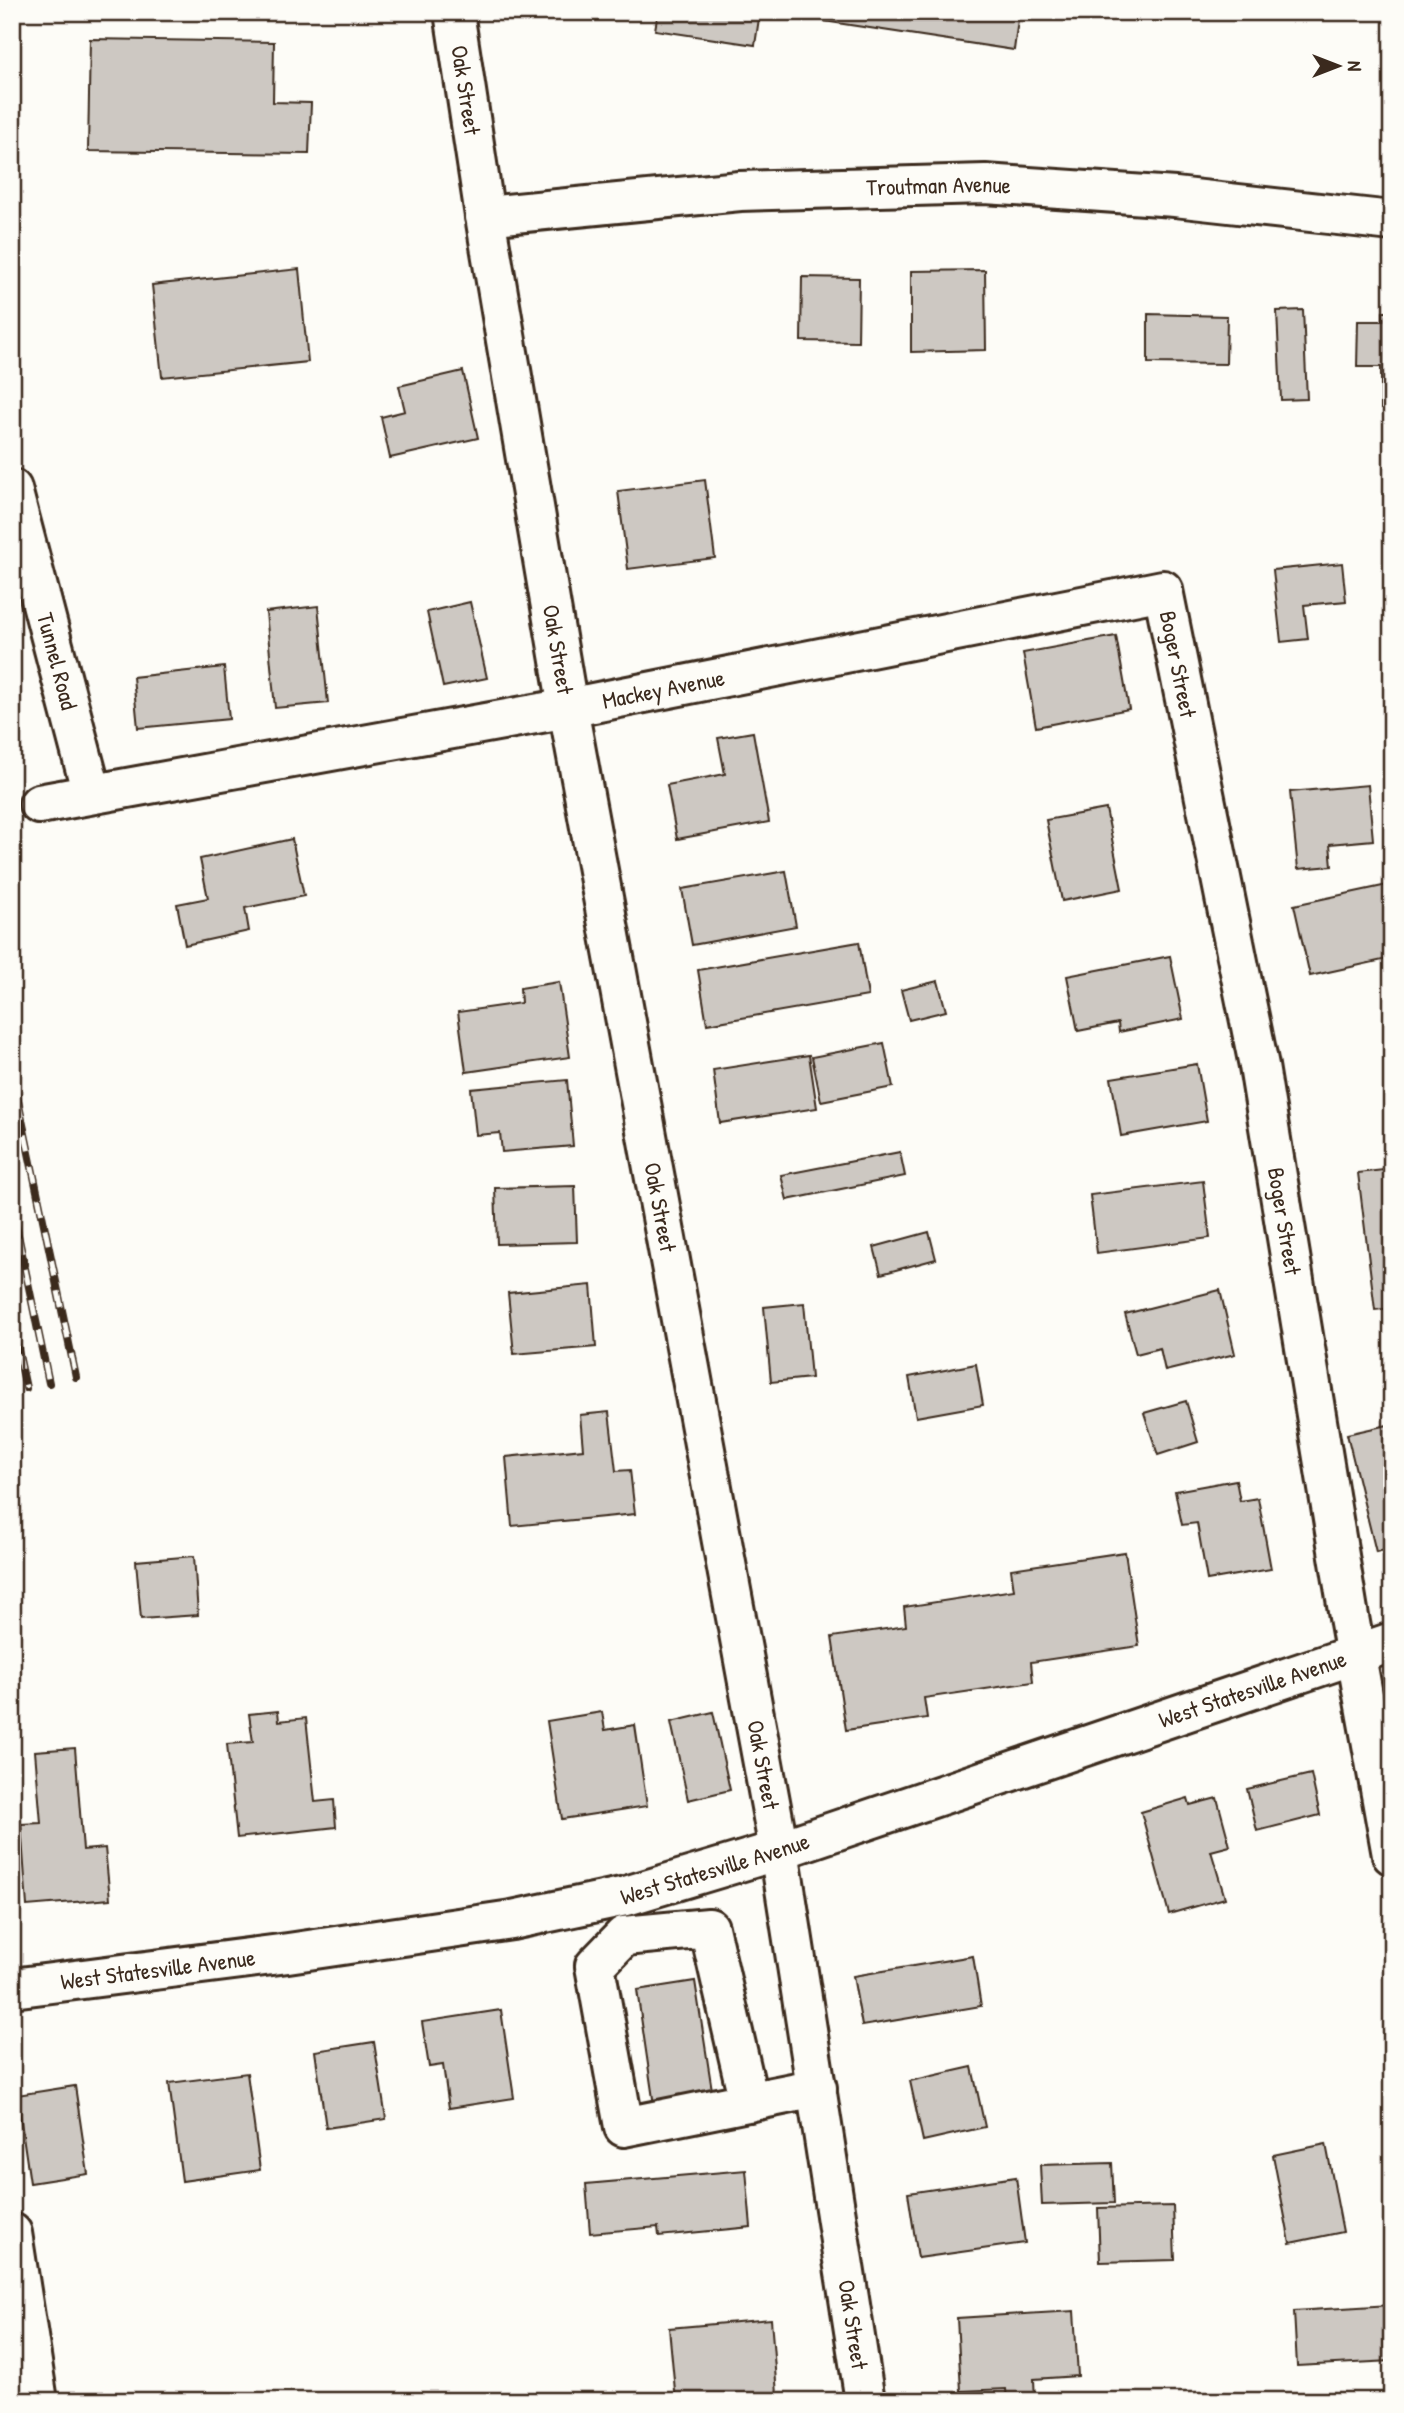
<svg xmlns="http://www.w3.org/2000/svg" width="1404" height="2413" font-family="'Patrick Hand',sans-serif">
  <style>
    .building { fill: #cdc8c2; stroke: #3b2a1e; stroke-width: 2 }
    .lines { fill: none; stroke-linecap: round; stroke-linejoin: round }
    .minor-casing { stroke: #3b2a1e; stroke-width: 44 }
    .minor { stroke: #fdfcf7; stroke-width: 38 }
    .rail-casing { stroke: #3b2a1e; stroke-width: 8 }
    .rail { stroke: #fdfcf7; stroke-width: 5; stroke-dasharray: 16; stroke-linecap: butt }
    .labels { text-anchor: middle; stroke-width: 5; stroke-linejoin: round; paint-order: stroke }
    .street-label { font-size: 23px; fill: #3b2a1e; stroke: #fdfcf7 }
  </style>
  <rect width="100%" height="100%" fill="#fdfcf7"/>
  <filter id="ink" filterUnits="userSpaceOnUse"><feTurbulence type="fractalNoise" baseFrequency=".0143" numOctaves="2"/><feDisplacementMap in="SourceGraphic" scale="14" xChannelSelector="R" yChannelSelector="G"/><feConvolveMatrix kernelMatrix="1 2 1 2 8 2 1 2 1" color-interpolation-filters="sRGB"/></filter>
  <g filter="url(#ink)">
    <g class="building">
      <path d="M 658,12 L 760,12 L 755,45 L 655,30 Z"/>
      <path d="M 765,12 L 1019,12 L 1014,50 Z"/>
      <path d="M 90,39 L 274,42 L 273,102 L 311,103 L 309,154 L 88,151 Z"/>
      <path d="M 299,269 L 308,362 L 162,377 L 152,285 Z"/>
      <path d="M 985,270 L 986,350 L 911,352 L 911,271 Z"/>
      <path d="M 802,277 L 859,278 L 858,342 L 801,341 Z"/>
      <path d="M 1303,310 L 1307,399 L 1281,400 L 1277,311 Z"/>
      <path d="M 1383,312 L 1392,312 L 1392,409 L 1381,409 L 1381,367 L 1357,367 L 1358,321 L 1383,321 Z"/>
      <path d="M 1148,314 L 1227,316 L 1226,364 L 1148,363 Z"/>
      <path d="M 463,371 L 478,438 L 390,458 L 381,417 L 405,411 L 399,386 Z"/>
      <path d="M 705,480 L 715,558 L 628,569 L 618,491 Z"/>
      <path d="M 1342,563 L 1346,601 L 1304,605 L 1308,639 L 1281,642 L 1273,570 Z"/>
      <path d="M 470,602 L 487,678 L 443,687 L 427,612 Z"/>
      <path d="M 318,606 L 328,703 L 275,708 L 266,612 Z"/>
      <path d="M 1116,636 L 1129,709 L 1036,727 L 1023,653 Z"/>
      <path d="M 224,667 L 229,719 L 138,728 L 133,677 Z"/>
      <path d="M 753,732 L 769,822 L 677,839 L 667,785 L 725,774 L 718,738 Z"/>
      <path d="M 1368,785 L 1373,840 L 1330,844 L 1332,866 L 1298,869 L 1290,792 Z"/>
      <path d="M 1106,809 L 1122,889 L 1062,901 L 1046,820 Z"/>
      <path d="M 292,839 L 304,896 L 245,908 L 249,931 L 185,945 L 177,904 L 208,898 L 200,859 Z"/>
      <path d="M 786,871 L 796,926 L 692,945 L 682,889 Z"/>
      <path d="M 1392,884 L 1392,958 L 1310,976 L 1294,905 Z"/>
      <path d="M 859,942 L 868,996 L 707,1024 L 698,970 Z"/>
      <path d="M 1170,956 L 1183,1019 L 1119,1032 L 1118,1023 L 1078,1031 L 1067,976 Z"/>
      <path d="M 938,981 L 946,1011 L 909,1020 L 901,990 Z"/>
      <path d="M 559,982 L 570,1057 L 466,1072 L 458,1012 L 521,1003 L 520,988 Z"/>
      <path d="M 884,1043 L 893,1087 L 821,1101 L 812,1057 Z"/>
      <path d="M 809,1055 L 817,1108 L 720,1123 L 713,1070 Z"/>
      <path d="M 1197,1064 L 1207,1121 L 1121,1136 L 1111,1078 Z"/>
      <path d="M 567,1080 L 573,1146 L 502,1152 L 500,1133 L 476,1135 L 471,1089 Z"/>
      <path d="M 900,1152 L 905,1176 L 787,1200 L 781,1175 Z"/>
      <path d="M 1392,1169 L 1392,1308 L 1375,1310 L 1358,1173 Z"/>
      <path d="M 1203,1181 L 1210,1238 L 1097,1253 L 1090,1195 Z"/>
      <path d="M 575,1186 L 577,1242 L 497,1244 L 495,1188 Z"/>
      <path d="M 929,1232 L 936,1259 L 881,1274 L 874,1247 Z"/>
      <path d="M 591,1285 L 596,1347 L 514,1354 L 508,1293 Z"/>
      <path d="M 1220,1290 L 1235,1354 L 1165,1371 L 1160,1348 L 1136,1354 L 1125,1314 Z"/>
      <path d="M 804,1303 L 811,1378 L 771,1382 L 764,1307 Z"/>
      <path d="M 976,1364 L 983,1405 L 916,1417 L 909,1377 Z"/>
      <path d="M 1186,1401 L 1198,1442 L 1158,1455 L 1144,1413 Z"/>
      <path d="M 609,1412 L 616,1471 L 630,1470 L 635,1514 L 512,1526 L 506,1457 L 583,1449 L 580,1415 Z"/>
      <path d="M 1392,1424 L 1392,1548 L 1376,1552 L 1347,1434 Z"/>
      <path d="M 1236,1480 L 1240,1501 L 1258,1498 L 1271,1569 L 1207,1580 L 1197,1523 L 1182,1525 L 1175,1491 Z"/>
      <path d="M 1125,1552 L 1139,1646 L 1031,1662 L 1033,1682 L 924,1698 L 927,1718 L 846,1730 L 832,1637 L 906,1626 L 904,1607 L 1014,1590 L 1011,1569 Z"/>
      <path d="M 194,1556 L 198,1615 L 141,1619 L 136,1561 Z"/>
      <path d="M 278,1711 L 279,1721 L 306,1718 L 315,1802 L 334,1800 L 336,1827 L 237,1838 L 227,1744 L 253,1742 L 249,1714 Z"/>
      <path d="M 602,1712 L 605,1730 L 635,1725 L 647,1806 L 562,1819 L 547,1721 Z"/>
      <path d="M 713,1712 L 730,1790 L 688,1800 L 671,1722 Z"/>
      <path d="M 75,1748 L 83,1850 L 105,1848 L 110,1899 L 27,1906 L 21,1824 L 41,1823 L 35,1751 Z"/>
      <path d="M 1311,1774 L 1320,1815 L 1257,1831 L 1247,1789 Z"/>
      <path d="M 1188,1798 L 1190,1805 L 1217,1798 L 1230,1846 L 1211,1851 L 1225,1898 L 1169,1914 L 1141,1812 Z"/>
      <path d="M 973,1956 L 981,2006 L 862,2026 L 853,1976 Z"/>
      <path d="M 695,1981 L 714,2103 L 655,2112 L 637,1990 Z"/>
      <path d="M 501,2010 L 514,2098 L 449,2108 L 443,2065 L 429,2067 L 422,2022 Z"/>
      <path d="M 374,2042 L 386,2119 L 326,2128 L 315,2051 Z"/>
      <path d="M 972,2067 L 985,2127 L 923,2141 L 910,2081 Z"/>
      <path d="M 247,2073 L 260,2170 L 182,2181 L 169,2083 Z"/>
      <path d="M 75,2086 L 88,2174 L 30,2183 L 17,2095 Z"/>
      <path d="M 1326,2144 L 1343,2232 L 1290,2243 L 1273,2155 Z"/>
      <path d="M 1112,2163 L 1114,2203 L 1042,2205 L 1040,2165 Z"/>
      <path d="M 746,2170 L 751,2227 L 659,2236 L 658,2227 L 590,2233 L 586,2184 Z"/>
      <path d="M 1016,2177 L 1025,2243 L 918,2258 L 908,2193 Z"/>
      <path d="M 1173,2206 L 1175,2260 L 1100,2262 L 1098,2208 Z"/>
      <path d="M 1390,2305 L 1392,2361 L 1297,2366 L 1294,2311 Z"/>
      <path d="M 1074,2311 L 1078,2376 L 1034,2379 L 1035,2401 L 1007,2401 L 1006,2389 L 961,2391 L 957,2318 Z"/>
      <path d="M 771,2319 L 777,2394 L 705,2401 L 676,2401 L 669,2328 Z"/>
    </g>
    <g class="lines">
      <g class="minor-casing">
        <g id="minor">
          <path id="s1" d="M 454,12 L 485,216 L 568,708 L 779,1850 L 865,2401"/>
          <path id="s2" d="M 485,216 L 740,191 L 985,184 L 1175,197 L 1392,221"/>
          <path id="s3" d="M 12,489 L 92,794"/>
          <path id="s4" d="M 39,804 L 568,708 L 1163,590 L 1259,1066 L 1349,1617 L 1392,1855"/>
          <path id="s5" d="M 12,1988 L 288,1953 L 512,1920 L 626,1896 L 779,1850 L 1392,1642"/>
          <path d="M 749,2102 L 709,1928 L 624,1936 L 595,1966 L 624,2127 L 817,2088"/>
          <path d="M 12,2233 L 38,2401"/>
        </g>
      </g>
      <use href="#minor" class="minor"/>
      <g class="rail-casing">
        <g id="rail">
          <path d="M 12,1072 L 76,1377"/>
          <path d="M 12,1206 L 49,1383"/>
          <path d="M 12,1322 L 26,1388"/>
        </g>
      </g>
      <use href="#rail" class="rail"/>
    </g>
  </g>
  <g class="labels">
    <g class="street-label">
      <text dy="8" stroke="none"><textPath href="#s1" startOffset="79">Oak Street</textPath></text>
      <text dy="8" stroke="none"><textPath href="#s2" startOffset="455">Troutman Avenue</textPath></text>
      <text dy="8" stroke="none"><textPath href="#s1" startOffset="646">Oak Street</textPath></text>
      <text dy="8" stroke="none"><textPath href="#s3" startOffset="178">Tunnel Road</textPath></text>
      <text dy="8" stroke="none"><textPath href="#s4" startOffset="1220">Boger Street</textPath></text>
      <text dy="8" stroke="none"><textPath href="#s4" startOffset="635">Mackey Avenue</textPath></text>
      <text dy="8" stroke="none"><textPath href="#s1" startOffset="1213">Oak Street</textPath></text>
      <text dy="8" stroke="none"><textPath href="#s4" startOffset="1787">Boger Street</textPath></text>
      <text dy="8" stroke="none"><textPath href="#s5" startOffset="1281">West Statesville Avenue</textPath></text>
      <text dy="8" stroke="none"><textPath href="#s1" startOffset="1780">Oak Street</textPath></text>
      <text dy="8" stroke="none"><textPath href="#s5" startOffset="714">West Statesville Avenue</textPath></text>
      <text dy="8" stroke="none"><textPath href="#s5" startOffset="147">West Statesville Avenue</textPath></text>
      <text dy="8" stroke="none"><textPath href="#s1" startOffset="2347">Oak Street</textPath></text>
    </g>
  </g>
  <rect width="1404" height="2413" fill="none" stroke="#fdfcf7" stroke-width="42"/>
  <rect x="21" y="21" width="1362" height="2371" fill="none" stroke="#3b2a1e" stroke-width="2.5" filter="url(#ink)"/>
  <g transform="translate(1338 66) rotate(90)" stroke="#fdfcf7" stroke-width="5" paint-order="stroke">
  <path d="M0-5L12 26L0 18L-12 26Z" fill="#3b2a1e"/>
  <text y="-10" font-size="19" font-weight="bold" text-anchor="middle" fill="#3b2a1e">N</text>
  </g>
</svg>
